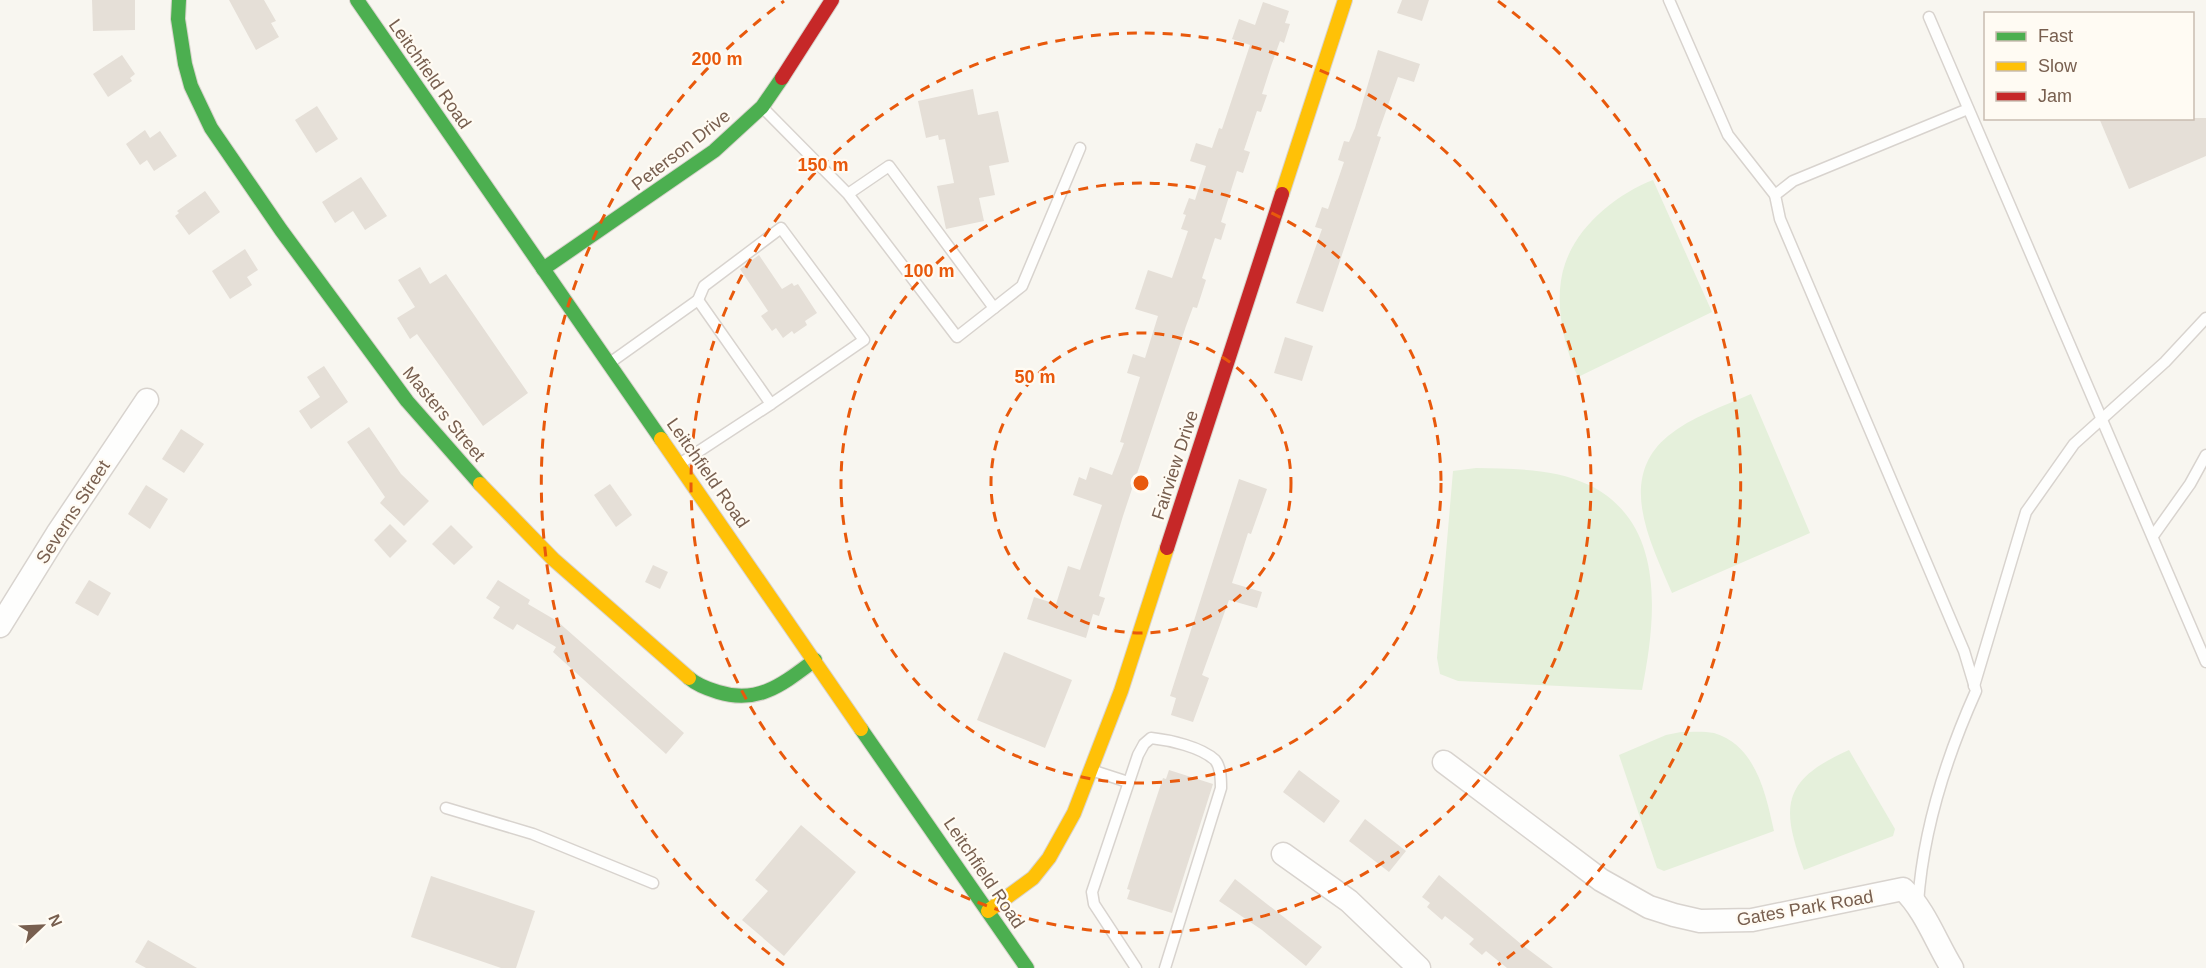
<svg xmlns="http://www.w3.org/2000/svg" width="2206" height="968" font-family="Helvetica,sans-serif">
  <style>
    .green { fill: #e5f0db }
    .building { fill: #e5dfd7 }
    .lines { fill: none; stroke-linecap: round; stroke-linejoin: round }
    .lane-casing { stroke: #d8d3ce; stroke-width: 13 }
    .street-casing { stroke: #d8d3ce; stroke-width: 25 }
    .fast-casing { stroke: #d8d3cc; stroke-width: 16 }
    .slow-casing { stroke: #d8d3cc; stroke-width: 16 }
    .jam-casing { stroke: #d8d3cc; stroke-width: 16 }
    .lane { stroke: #fefefd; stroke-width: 10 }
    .street { stroke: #fefefd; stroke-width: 22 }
    .fast { stroke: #4caf50; stroke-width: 14 }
    .slow { stroke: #ffc107; stroke-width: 14 }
    .jam { stroke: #c62828; stroke-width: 14 }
    .ring { fill: none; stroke: #e8590c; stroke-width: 3; stroke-dasharray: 10 8 }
    .labels { text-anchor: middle; stroke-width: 4.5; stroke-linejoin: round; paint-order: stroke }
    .street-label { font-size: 18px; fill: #785f4f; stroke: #fffbf3 }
    .centre { fill: #e8590c; stroke: #fffbf3; stroke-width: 3 }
    .ring-label { font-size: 18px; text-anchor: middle; font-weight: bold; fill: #e8590c; stroke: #fffbf3; stroke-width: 4.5; stroke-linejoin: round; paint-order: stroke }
  </style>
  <rect width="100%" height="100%" fill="#f8f6f0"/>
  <g class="green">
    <path d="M 1653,180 L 1712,312 L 1578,377 C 1563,345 1553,298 1565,264 C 1578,225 1617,194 1653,180 Z"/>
    <path d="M 1751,394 L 1810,533 L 1672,593 C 1651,543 1616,479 1668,436 C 1691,417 1724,406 1751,394 Z"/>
    <path d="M 1476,468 C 1514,469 1554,468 1589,485 C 1667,523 1656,619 1642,690 L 1458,681 L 1440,674 L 1437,658 L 1453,471 Z"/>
    <path d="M 1681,732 C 1691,732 1704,731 1714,733 C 1756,745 1766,795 1774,831 L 1664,871 L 1657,868 L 1619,755 L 1666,735 Z"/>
    <path d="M 1849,750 L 1895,829 L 1893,836 L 1804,870 C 1780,806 1782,780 1849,750 Z"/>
  </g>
  <g class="building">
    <path d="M 92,0 L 135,0 L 135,30 L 93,31 Z"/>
    <path d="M 229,0 L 264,0 L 276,21 L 271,23 L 279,37 L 256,50 Z"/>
    <path d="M 1402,0 L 1429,0 L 1422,21 L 1397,13 Z"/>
    <path d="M 1263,2 L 1289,11 L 1285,23 L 1290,24 L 1284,43 L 1280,41 L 1271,66 L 1262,94 L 1267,95 L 1261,112 L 1257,111 L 1244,150 L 1250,152 L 1243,173 L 1237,171 L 1221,222 L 1226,224 L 1221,240 L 1215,238 L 1202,278 L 1206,280 L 1197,308 L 1193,307 L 1186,326 L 1123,516 L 1099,596 L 1105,598 L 1099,616 L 1093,614 L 1086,638 L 1027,619 L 1034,597 L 1056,604 L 1068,566 L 1080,570 L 1102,505 L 1073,495 L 1079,477 L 1086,480 L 1090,467 L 1112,475 L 1124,443 L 1120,442 L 1140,377 L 1127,373 L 1133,354 L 1145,358 L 1158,316 L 1135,309 L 1148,270 L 1172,278 L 1188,231 L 1181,229 L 1186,215 L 1183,214 L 1189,198 L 1195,200 L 1206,166 L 1190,161 L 1196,143 L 1212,148 L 1219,128 L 1222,129 L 1250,45 L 1232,39 L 1239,19 L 1255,25 Z"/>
    <path d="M 1378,50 L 1420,64 L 1414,82 L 1398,77 L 1377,136 L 1381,137 L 1323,312 L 1296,303 L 1322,229 L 1315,227 L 1322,207 L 1328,209 L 1344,162 L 1338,160 L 1344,141 L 1349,142 L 1355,128 Z"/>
    <path d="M 122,55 L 135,74 L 130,78 L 132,81 L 108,97 L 93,74 Z"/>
    <path d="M 973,89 L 978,115 L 998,111 L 1009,162 L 989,166 L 995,195 L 979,198 L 984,221 L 946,229 L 937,186 L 954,183 L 945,139 L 939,140 L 938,135 L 926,138 L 918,101 Z"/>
    <path d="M 317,106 L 338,139 L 316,153 L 295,120 Z"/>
    <path d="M 2099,118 L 2206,118 L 2206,156 L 2129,189 Z"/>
    <path d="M 145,130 L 150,138 L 160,131 L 177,156 L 154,171 L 147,160 L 140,165 L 126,144 Z"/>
    <path d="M 361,177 L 387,216 L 365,230 L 353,211 L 335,223 L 322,202 Z"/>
    <path d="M 205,191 L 220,212 L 189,235 L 175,216 L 179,213 L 177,211 Z"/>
    <path d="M 245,249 L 258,270 L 247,277 L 252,285 L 230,299 L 212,271 Z"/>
    <path d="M 759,255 L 782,289 L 792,283 L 794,286 L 798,284 L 817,313 L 805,321 L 807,325 L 794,334 L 792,331 L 783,338 L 776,328 L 772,331 L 761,316 L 768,311 L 740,269 Z"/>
    <path d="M 420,267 L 430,284 L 446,274 L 528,393 L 483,426 L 417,334 L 410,339 L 397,318 L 415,307 L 398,280 Z"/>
    <path d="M 1285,337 L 1313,346 L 1302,381 L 1274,373 Z"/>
    <path d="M 324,366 L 348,402 L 311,429 L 299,411 L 320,397 L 307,377 Z"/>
    <path d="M 369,427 L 401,474 L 429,501 L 404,526 L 380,503 L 385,497 L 347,442 Z"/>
    <path d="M 181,429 L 204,444 L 184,473 L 162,459 Z"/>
    <path d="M 1239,479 L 1267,489 L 1251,534 L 1248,533 L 1232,583 L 1262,592 L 1257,608 L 1229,600 L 1202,675 L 1209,678 L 1193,722 L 1171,715 L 1176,698 L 1170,696 Z"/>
    <path d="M 610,484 L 632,515 L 616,527 L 594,495 Z"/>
    <path d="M 146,485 L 168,499 L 150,529 L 128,514 Z"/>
    <path d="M 390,524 L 407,541 L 390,558 L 374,540 Z"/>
    <path d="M 451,525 L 473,547 L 454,565 L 432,544 Z"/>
    <path d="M 653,565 L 668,572 L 660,589 L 645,582 Z"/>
    <path d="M 89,580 L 111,593 L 98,616 L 75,603 Z"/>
    <path d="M 498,580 L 530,600 L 528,604 L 557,621 L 684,733 L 666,754 L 553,652 L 556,647 L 517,624 L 513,630 L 493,618 L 500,607 L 486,598 Z"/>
    <path d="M 1004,652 L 1072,680 L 1045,748 L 977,720 Z"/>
    <path d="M 1169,770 L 1213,784 L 1172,913 L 1127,899 L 1130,890 L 1127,889 L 1150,817 L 1163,778 L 1166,779 Z"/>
    <path d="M 1299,770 L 1340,801 L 1324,823 L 1283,792 Z"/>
    <path d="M 1365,819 L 1406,851 L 1389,872 L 1349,841 Z"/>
    <path d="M 801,825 L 856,872 L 784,956 L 742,920 L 768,891 L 755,880 Z"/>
    <path d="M 1439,875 L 1521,944 L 1553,968 L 1507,968 L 1486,951 L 1482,955 L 1469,944 L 1474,939 L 1445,916 L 1442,920 L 1427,907 L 1430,903 L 1422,897 Z"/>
    <path d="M 431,876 L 535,911 L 516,968 L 501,968 L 411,937 Z"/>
    <path d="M 1235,879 L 1322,947 L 1306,966 L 1262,930 L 1219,901 Z"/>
    <path d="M 148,940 L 197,968 L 146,968 L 135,962 Z"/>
  </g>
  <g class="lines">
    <g class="lane-casing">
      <g id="lane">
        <path d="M 1669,0 L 1728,135 L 1775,195"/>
        <path d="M 1929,17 L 2206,662"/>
        <path d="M 764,109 L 848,194 L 957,337 L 994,308 L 889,166 L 848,194"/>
        <path d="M 698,300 L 704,286 L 781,228 L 864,340 L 771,404"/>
        <path d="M 994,308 L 1022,286 L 1080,148"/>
        <path d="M 611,362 L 698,300 L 771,404 L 681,463"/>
        <path d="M 2153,536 L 2190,484 L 2206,455"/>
        <path d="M 1974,686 L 2026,512 L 2074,444 L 2165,362 L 2206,318"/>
        <path d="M 1094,771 L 1128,782"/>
        <path d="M 446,808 L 533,834 L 653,883"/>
        <path d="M 1918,903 C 1923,830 1946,758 1976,691 L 1964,651 L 1780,219 L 1775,195 L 1793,181 L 1968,109"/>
        <path d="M 1136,968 L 1094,904 L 1092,892 L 1138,755 L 1144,744 L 1151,738 C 1170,740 1201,747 1215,760 C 1221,767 1221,779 1221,788 L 1165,968"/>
      </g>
    </g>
    <g class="street-casing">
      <g id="street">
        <path d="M 0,626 L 57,534 L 147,400"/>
        <path d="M 1444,762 L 1601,880 L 1649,907 L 1674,915 L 1700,921 L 1752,920 L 1903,889 C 1925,910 1936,942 1952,968"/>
        <path d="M 1283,854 L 1349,901 L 1419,968"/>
      </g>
    </g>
    <g class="fast-casing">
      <g id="fast">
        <path d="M 179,0 L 178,19 L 185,64 L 191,86 L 211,128 L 281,230 L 407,401 L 480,484"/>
        <path d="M 357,0 L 661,439"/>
        <path d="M 543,269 L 714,151 L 762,107 L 782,78"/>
        <path d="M 689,678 C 697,685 708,689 718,692 C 759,705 784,683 815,660"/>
        <path d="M 861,729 L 1027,968"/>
      </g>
    </g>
    <g class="slow-casing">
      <g id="slow">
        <path d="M 1282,194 L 1345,0"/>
        <path d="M 661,439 L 861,729"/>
        <path d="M 480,484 L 553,559 L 689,678"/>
        <path d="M 988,911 L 1033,878 L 1049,858 L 1074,813 L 1121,691 L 1167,548"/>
      </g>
    </g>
    <g class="jam-casing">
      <g id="jam">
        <path d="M 782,78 L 832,0"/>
        <path d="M 1167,548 L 1282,194"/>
      </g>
    </g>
    <use href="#lane" class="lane"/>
    <use href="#street" class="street"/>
    <use href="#fast" class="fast"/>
    <use href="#slow" class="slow"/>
    <use href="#jam" class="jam"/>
  </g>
  <g class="ring">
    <circle cx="1141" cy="483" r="150"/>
    <circle cx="1141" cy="483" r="300"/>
    <circle cx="1141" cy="483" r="450"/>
    <path d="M784 965A600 600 0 0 1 784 1M1498 1A600 600 0 0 1 1498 965"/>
  </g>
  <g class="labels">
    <g class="street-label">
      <text transform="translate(430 74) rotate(55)" y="6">Leitchfield Road</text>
      <text transform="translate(681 150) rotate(-38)" y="6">Peterson Drive</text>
      <text transform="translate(444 414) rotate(50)" y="6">Masters Street</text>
      <text transform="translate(1175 465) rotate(-72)" y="6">Fairview Drive</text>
      <text transform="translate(708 473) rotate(55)" y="6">Leitchfield Road</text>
      <text transform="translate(73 512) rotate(-57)" y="6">Severns Street</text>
      <text transform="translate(984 873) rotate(56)" y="6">Leitchfield Road</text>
      <text transform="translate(1805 908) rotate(-10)" y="6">Gates Park Road</text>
    </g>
  </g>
  <circle cx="1141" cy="483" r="9" class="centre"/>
  <g class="ring-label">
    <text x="717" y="65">200 m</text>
    <text x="823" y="171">150 m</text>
    <text x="929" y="277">100 m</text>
    <text x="1035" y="383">50 m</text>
  </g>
  <rect x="1984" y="12" width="210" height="108" fill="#fffbf3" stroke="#c9bdb1" stroke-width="1.5"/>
  <rect x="1996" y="32" width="30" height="9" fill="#4caf50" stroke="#c9bdb1" stroke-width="1.5"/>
  <text x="2038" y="42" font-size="18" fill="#785f4f">Fast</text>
  <rect x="1996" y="62" width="30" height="9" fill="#ffc107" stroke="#c9bdb1" stroke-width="1.5"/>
  <text x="2038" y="72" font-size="18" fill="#785f4f">Slow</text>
  <rect x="1996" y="92" width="30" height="9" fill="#c62828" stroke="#c9bdb1" stroke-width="1.5"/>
  <text x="2038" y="102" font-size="18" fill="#785f4f">Jam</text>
  <g transform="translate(42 926) rotate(67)" stroke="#fffbf3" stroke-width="4.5" paint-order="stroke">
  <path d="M0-4.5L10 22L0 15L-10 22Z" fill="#785f4f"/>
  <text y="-9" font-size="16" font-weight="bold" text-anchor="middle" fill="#785f4f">N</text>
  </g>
</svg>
